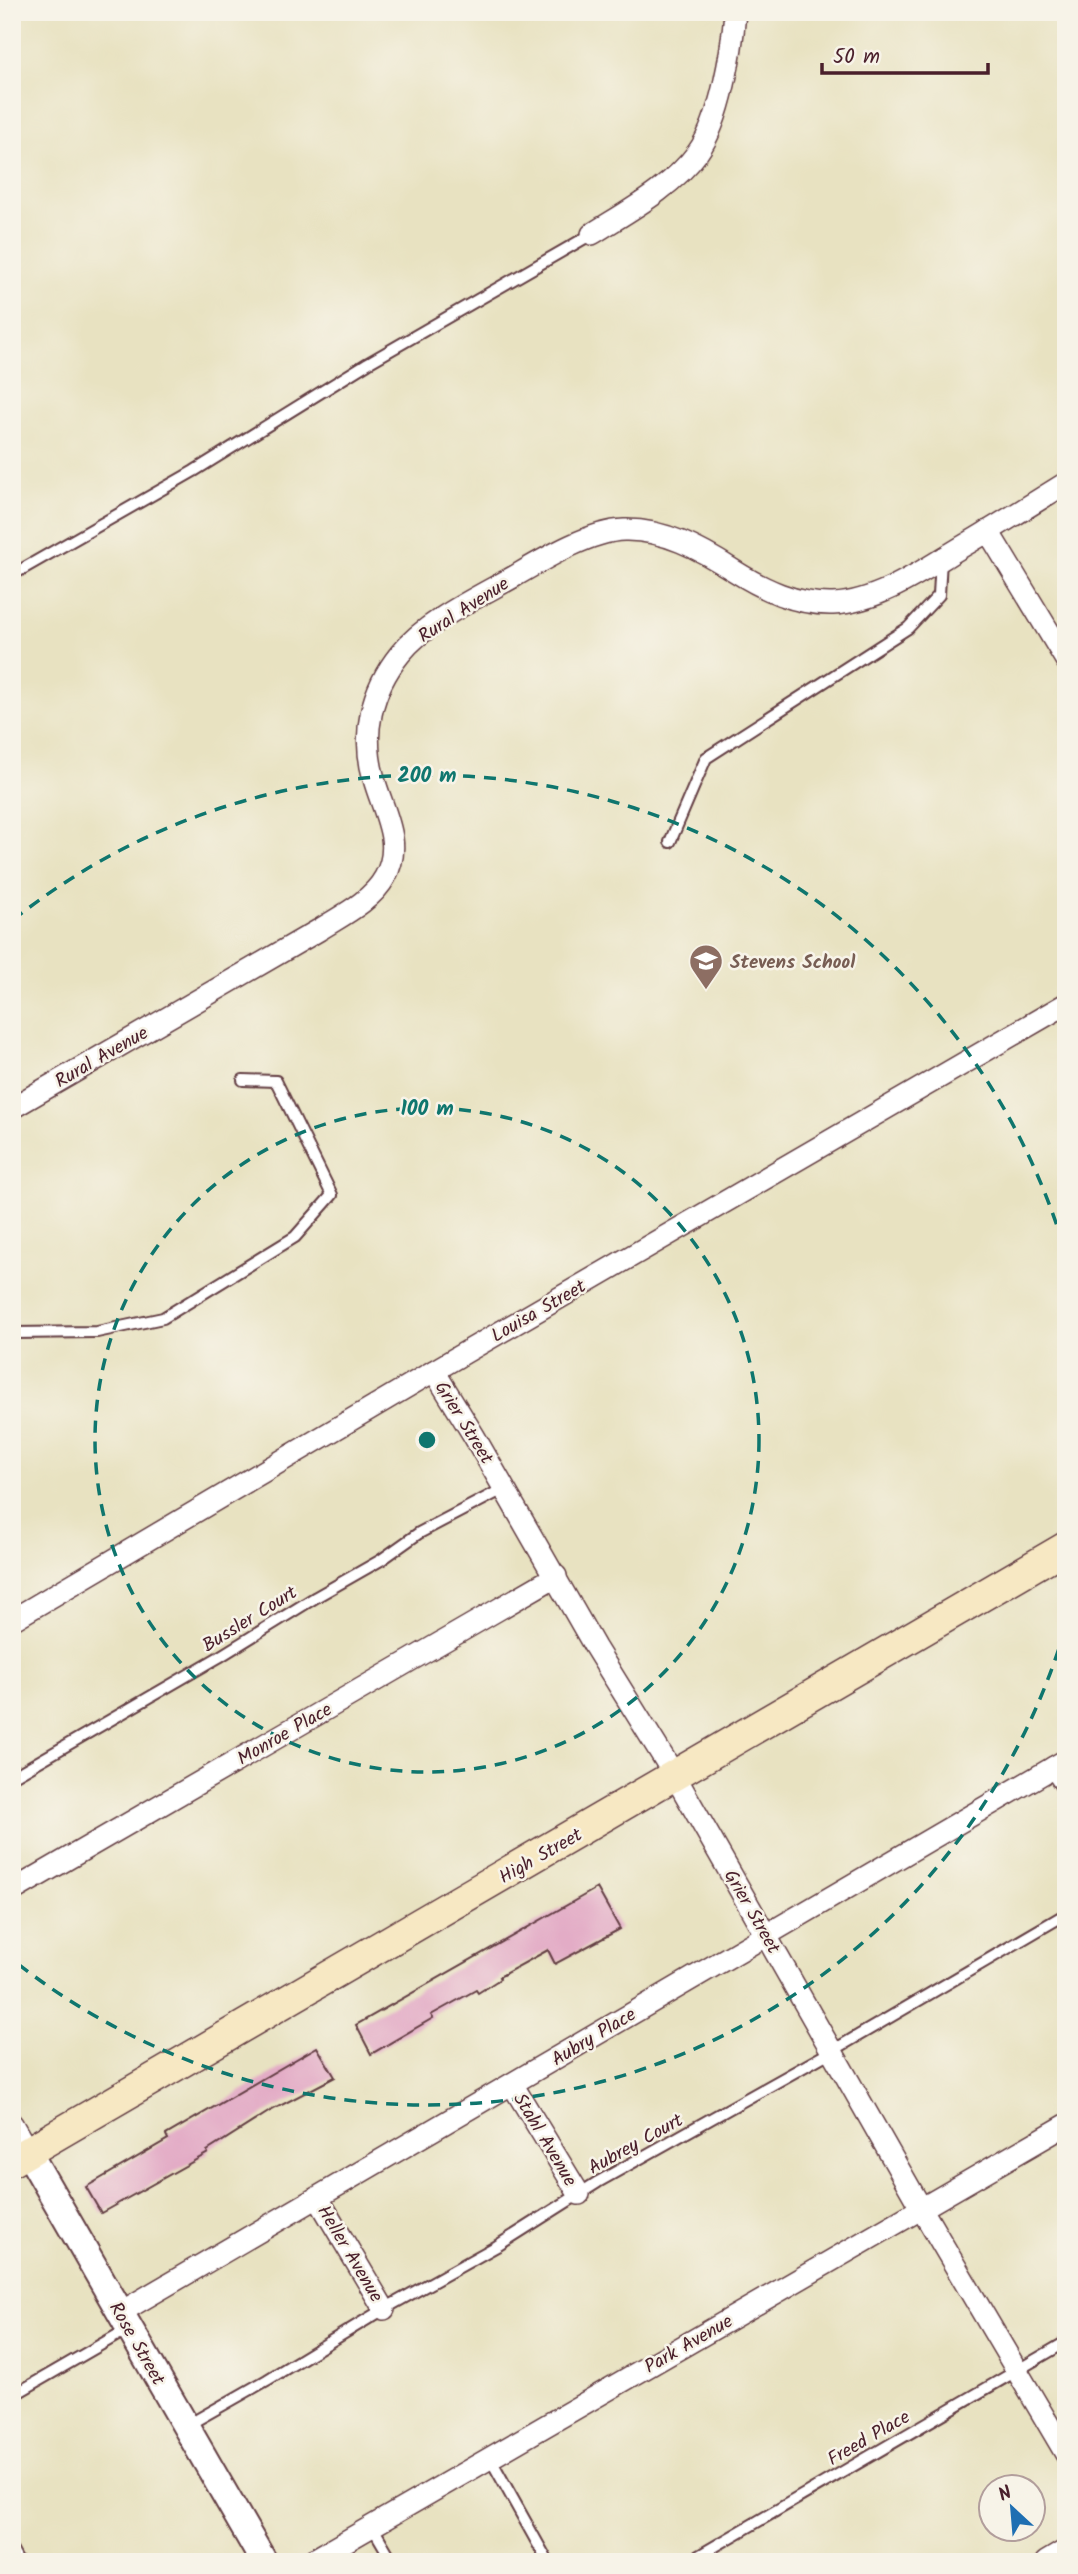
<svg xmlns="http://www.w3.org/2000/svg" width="1078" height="2574" font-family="Kalam,sans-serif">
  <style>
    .building { fill: #e3acc6 }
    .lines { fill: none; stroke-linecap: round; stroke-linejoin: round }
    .service-casing { stroke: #623c42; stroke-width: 14 }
    .minor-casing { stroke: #623c42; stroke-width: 24 }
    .tertiary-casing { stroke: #623c42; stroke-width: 30 }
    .secondary-casing { stroke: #623c42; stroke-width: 33 }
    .service { stroke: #fff; stroke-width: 10 }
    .minor { stroke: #fff; stroke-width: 21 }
    .tertiary { stroke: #fff; stroke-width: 26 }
    .secondary { stroke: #f7e8c3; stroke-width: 30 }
    .ring { fill: none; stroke: #0f766e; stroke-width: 3.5; stroke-dasharray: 12 9 }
    .labels { text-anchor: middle; stroke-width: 5; stroke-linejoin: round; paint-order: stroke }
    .street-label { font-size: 19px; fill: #4a1f2b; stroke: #f7f3e8 }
    .education-label { font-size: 19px; font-weight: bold; fill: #785e54; stroke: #f7f3e8; text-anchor: start }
    .centre { fill: #0f766e; stroke: #f7f3e8; stroke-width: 3.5 }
    .ring-label { font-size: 21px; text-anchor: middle; font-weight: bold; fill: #0f766e; stroke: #f7f3e8; stroke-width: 5; stroke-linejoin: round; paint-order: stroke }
  </style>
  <rect width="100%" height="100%" fill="#f7f3e8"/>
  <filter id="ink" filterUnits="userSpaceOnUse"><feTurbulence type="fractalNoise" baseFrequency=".0143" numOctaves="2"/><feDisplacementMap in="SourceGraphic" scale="14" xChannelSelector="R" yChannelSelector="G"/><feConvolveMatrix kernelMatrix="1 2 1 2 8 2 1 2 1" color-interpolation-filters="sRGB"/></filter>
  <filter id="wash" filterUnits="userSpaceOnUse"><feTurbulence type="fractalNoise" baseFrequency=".00686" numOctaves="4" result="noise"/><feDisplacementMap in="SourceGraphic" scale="28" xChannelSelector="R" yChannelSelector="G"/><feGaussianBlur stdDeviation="1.57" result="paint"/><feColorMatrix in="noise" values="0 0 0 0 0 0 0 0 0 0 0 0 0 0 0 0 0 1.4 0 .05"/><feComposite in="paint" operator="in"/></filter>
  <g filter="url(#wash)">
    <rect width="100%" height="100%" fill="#e8e2c1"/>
    <g id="blocks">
      <g class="building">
        <path d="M 597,1888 L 620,1929 L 555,1964 L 548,1950 L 499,1977 L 500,1979 L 478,1993 L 476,1990 L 431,2015 L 433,2018 L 371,2054 L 356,2025 Z"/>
        <path d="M 317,2047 L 335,2077 L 270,2111 L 207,2151 L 208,2153 L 101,2213 L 86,2187 L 168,2139 L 166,2135 Z"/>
      </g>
    </g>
  </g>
  <g filter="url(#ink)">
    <use href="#blocks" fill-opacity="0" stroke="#623c42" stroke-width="2"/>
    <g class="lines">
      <g class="service-casing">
        <g id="service">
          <path d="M 12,575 L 194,471 L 368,363 L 592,234"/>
          <path d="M 670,842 L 706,758 L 908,628 L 939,595 L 941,559"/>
          <path d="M 12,1333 L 97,1332 L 163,1318 L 295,1237 L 332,1195 L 276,1081 L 243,1080"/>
          <path d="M 12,1777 L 219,1657 L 316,1597 L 381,1560 L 419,1533 L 505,1488"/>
          <path d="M 12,2396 L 128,2329"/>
          <path d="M 186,2426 L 267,2380 L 384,2309 L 497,2246 L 598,2182 L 832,2051 L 1066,1914"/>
          <path d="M 490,2458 L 548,2562"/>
          <path d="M 372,2526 L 393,2562"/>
          <path d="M 12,2551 L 18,2562"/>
          <path d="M 688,2562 L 1066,2342"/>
        </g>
      </g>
      <g class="minor-casing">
        <g id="minor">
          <path d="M 592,234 C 628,211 672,188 698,152 C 721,120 732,51 735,12"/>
          <path d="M 988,531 L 1066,660"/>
          <path d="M 12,1108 L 319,930 C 341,916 372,901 385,877 C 404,843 383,812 374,779 C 361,734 371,690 400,654 C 426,621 480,596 515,576 C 544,559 590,531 624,530 C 664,529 700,549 733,570 C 763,589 796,605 833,604 C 880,602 926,568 965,545 C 999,525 1032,504 1066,483"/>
          <path d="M 434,1371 L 474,1436 L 595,1647 L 675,1776 L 921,2208 L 1066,2454"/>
          <path d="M 12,1620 L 466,1352 L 1066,1004"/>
          <path d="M 1054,1767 L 1066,1785"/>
          <path d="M 12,1891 L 556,1576"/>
          <path d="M 512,2084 L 579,2194"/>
          <path d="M 12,2124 L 28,2152"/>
          <path d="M 318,2198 L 384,2309"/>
          <path d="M 121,2312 L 1066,1760"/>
          <path d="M 310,2562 L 1066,2125"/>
          <path d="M 1046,2562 L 1066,2550"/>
        </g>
      </g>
      <g class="tertiary-casing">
        <path id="tertiary" d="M 28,2152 L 264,2562"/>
      </g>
      <g class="secondary-casing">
        <path id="secondary" d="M 12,2161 L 1066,1547"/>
      </g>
      <use href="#service" class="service"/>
      <use href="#minor" class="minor"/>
      <use href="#tertiary" class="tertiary"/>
      <use href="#secondary" class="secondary"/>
    </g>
  </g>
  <g class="ring">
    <circle cx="427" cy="1440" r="332"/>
    <path d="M1065 1629A665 665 0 0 1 13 1960M13 920A665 665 0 0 1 1065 1251"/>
  </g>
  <defs>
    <g id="school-pin" transform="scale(1.75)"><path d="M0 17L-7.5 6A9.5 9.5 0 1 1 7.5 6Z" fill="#8d6e63" stroke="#f7f3e8"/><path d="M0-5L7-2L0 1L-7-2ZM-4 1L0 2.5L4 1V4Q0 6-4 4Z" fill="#fff"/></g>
  </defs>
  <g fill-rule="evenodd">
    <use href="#school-pin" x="706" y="961"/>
  </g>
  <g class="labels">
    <g class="street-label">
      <text transform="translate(463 609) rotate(-33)" y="7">Rural Avenue</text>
      <text transform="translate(101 1056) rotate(-30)" y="7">Rural Avenue</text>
      <text transform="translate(538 1310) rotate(-30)" y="7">Louisa Street</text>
      <text transform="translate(465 1422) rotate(58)" y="7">Grier Street</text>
      <text transform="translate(249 1618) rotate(-32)" y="7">Bussler Court</text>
      <text transform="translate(284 1733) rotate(-30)" y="7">Monroe Place</text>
      <text transform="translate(540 1855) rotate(-30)" y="7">High Street</text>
      <text transform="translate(753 1911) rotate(60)" y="7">Grier Street</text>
      <text transform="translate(593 2036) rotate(-31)" y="7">Aubry Place</text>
      <text transform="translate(546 2139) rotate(59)" y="7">Stahl Avenue</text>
      <text transform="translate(635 2143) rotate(-29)" y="7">Aubrey Court</text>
      <text transform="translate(351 2253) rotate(59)" y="7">Heller Avenue</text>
      <text transform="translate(138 2343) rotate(60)" y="7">Rose Street</text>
      <text transform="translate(688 2343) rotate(-30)" y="7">Park Avenue</text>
      <text transform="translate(868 2437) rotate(-30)" y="7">Freed Place</text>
    </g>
    <g class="education-label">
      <text x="730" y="968">Stevens School</text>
    </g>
  </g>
  <circle cx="427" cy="1440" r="10" class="centre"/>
  <g class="ring-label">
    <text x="427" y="782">200 m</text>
    <text x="427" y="1115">100 m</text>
  </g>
  <rect width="1078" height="2574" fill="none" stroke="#f7f3e8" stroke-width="42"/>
  <g transform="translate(1012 2508) rotate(334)"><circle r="33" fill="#f7f3e8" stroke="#b29e9c" stroke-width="2"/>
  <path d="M0-5L12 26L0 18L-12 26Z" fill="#1f6fb2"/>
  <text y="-10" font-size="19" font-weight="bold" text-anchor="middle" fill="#4a1f2b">N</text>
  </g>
  <path d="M822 63v10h166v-10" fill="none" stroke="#4a1f2b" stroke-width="3.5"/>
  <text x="833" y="63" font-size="21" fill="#4a1f2b" stroke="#f7f3e8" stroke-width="5" paint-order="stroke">50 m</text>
</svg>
